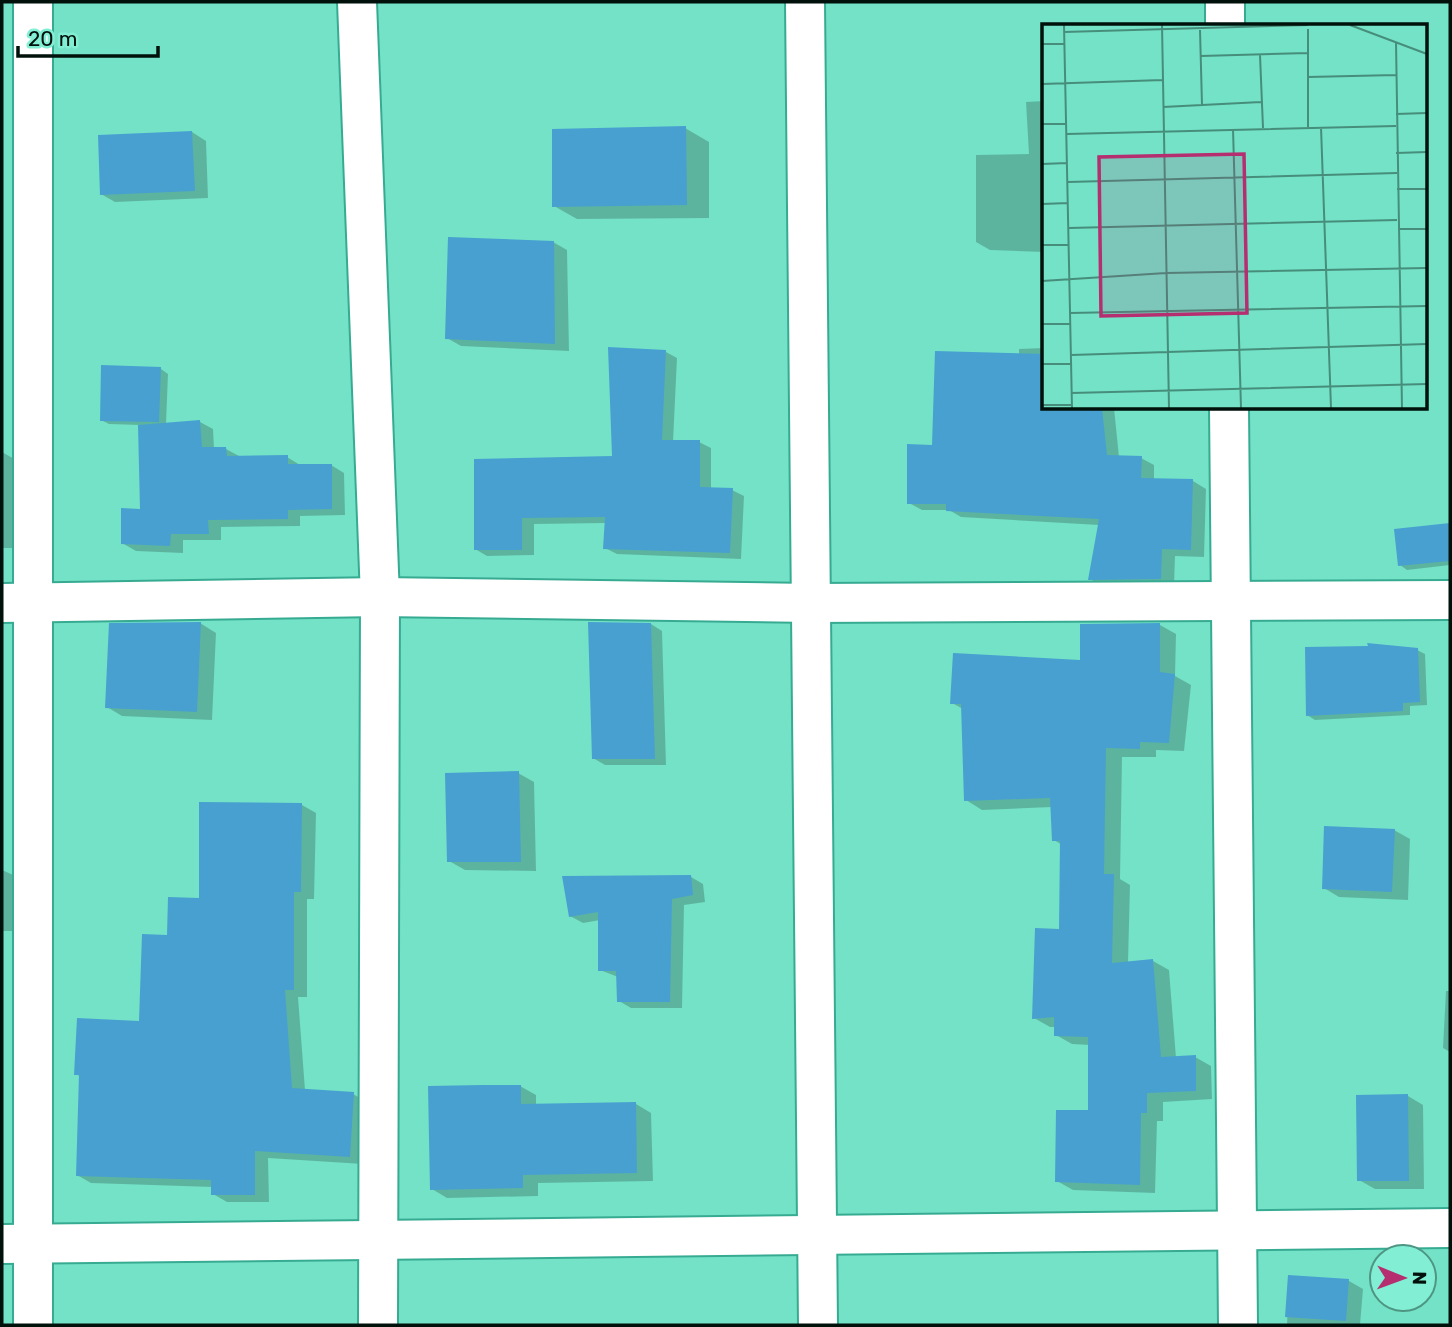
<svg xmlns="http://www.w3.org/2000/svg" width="1452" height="1327" font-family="Rubik,sans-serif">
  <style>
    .shadow { fill: #0003 }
    .building { fill: #48a0d0 }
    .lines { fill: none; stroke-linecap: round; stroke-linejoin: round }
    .minor-casing { stroke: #37ab92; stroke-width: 42 }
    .minor { stroke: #fff; stroke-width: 38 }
    .inset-road { fill: none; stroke: #468e7b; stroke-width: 2 }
    .view { fill: #b52e70; fill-opacity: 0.15; stroke: #b52e70; stroke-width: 3.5 }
    .inset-edge { fill: none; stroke: #00100a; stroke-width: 3.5 }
  </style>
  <rect width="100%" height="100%" fill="#74e2c7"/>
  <g class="shadow">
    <path d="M 1044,101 L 1044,252 L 990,250 L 976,242 L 976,155 L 1029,154 L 1026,102 Z"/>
    <path d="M 685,128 L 709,142 L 709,218 L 577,219 L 554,206 Z"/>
    <path d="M 192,132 L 206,141 L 208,198 L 115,202 L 101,194 Z"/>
    <path d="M 553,242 L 567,250 L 569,351 L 461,346 L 447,338 Z"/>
    <path d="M 1044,348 L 1044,408 L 1114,408 L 1119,457 L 1141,458 L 1154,465 L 1154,480 L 1193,481 L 1206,489 L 1204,557 L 1175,556 L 1174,586 L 1103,587 L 1090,579 L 1099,525 L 961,517 L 949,510 L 922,510 L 909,503 L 934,447 L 1019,355 L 1019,349 Z"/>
    <path d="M 666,352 L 677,358 L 673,442 L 699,442 L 711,448 L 711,489 L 732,490 L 744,496 L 741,559 L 617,554 L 605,548 L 606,523 L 534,524 L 534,555 L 487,556 L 475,549 L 475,460 L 614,458 Z"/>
    <path d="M 161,369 L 168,374 L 166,424 L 200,422 L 213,429 L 214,449 L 226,449 L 239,456 L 287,457 L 300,465 L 331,465 L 344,473 L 345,515 L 300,516 L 300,526 L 221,527 L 221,540 L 183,540 L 183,553 L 136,551 L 122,543 L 142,510 L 140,425 L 109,424 L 101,420 Z"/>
    <path d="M 2,452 L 16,460 L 17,548 L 2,548 Z"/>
    <path d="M 1450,525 L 1450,565 L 1407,570 L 1400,565 L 1396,530 Z"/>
    <path d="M 200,623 L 216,633 L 212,720 L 122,716 L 107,707 Z"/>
    <path d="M 651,624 L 662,631 L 666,765 L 605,765 L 593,758 Z"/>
    <path d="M 1160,625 L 1176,634 L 1175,676 L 1191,685 L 1184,751 L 1156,750 L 1156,757 L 1122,757 L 1120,879 L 1130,885 L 1128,963 L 1153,961 L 1169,970 L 1176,1058 L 1195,1057 L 1211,1066 L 1212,1099 L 1163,1102 L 1163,1121 L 1157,1121 L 1155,1193 L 1073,1190 L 1057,1181 L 1090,1112 L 1090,1045 L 1072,1044 L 1056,1035 L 1056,1027 L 1050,1027 L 1034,1018 L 1061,930 L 1062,845 L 1054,840 L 1052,807 L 982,810 L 966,800 L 963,709 L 952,703 L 1082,662 Z"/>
    <path d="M 1417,650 L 1425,654 L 1427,705 L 1410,706 L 1410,715 L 1315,720 L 1307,715 Z"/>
    <path d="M 518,773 L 534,782 L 536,871 L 465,870 L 449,861 Z"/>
    <path d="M 302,805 L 316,813 L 314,899 L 307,899 L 307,997 L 298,997 L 305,1090 L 353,1094 L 367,1102 L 363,1164 L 268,1158 L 269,1202 L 227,1202 L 213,1194 L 213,1187 L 91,1183 L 77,1175 L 81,1077 L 76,1074 L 141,1023 L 168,937 L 200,899 Z"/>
    <path d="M 1394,830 L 1410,839 L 1408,900 L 1339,897 L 1324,888 Z"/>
    <path d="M 2,870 L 29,882 L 30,931 L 2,931 Z"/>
    <path d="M 691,877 L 703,884 L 705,902 L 684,905 L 682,1008 L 631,1008 L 619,1001 L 618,977 L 600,970 L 600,920 L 583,923 L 570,916 Z"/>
    <path d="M 1446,991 L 1450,991 L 1450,1052 L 1443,1048 Z"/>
    <path d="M 520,1086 L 536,1095 L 536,1106 L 636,1104 L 651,1113 L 653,1181 L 538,1183 L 538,1196 L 447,1198 L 432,1189 Z"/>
    <path d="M 1408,1096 L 1423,1105 L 1424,1189 L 1375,1189 L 1359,1180 Z"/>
    <path d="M 1289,1277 L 1349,1281 L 1363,1289 L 1360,1325 L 1287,1325 Z"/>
  </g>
  <g class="building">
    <path d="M 686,126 L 687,205 L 552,207 L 552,129 Z"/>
    <path d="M 192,131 L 195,191 L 100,195 L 98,135 Z"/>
    <path d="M 448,237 L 554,241 L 555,344 L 445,339 Z"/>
    <path d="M 608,347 L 666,350 L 662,440 L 700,440 L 700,487 L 733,488 L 730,553 L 603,549 L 605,517 L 522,518 L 522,550 L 474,550 L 474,459 L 612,456 Z"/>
    <path d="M 935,351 L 1044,354 L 1044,408 L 1102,408 L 1107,455 L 1142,456 L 1141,478 L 1193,479 L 1191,550 L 1162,549 L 1161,579 L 1088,580 L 1099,519 L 946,511 L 946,504 L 907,504 L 907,444 L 932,445 Z"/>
    <path d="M 101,365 L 161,367 L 159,422 L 100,421 Z"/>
    <path d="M 200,420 L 202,447 L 226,447 L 227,456 L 288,455 L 288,464 L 332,464 L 332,509 L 288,510 L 288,519 L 208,520 L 209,534 L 171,534 L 170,546 L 121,544 L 121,508 L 140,509 L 138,425 Z"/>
    <path d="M 1450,523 L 1450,561 L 1398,566 L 1394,529 Z"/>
    <path d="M 201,622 L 197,712 L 105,708 L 109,623 Z"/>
    <path d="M 588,622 L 651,623 L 655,759 L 592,759 Z"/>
    <path d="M 1160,623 L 1160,672 L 1175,674 L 1169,743 L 1140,742 L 1140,749 L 1106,748 L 1104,874 L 1114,874 L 1112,963 L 1153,959 L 1161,1057 L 1196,1055 L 1196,1091 L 1147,1093 L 1147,1113 L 1141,1113 L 1140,1185 L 1055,1182 L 1056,1110 L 1088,1110 L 1088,1037 L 1054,1036 L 1054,1017 L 1032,1019 L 1035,928 L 1059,929 L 1060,841 L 1052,841 L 1050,798 L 964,801 L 961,704 L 950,704 L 953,653 L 1080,660 L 1080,624 Z"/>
    <path d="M 1367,643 L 1418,648 L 1420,702 L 1403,703 L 1403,711 L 1306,716 L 1305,647 L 1368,646 Z"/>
    <path d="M 519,771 L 521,862 L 447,862 L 445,773 Z"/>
    <path d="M 199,802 L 302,803 L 301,892 L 294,892 L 294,990 L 285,990 L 292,1088 L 354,1092 L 350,1157 L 255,1151 L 255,1195 L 211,1195 L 211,1180 L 76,1176 L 79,1075 L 74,1075 L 77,1018 L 139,1021 L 142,934 L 167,935 L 168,897 L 199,898 Z"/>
    <path d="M 1324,826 L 1395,829 L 1392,892 L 1322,889 Z"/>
    <path d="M 691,875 L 693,895 L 672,899 L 670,1002 L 617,1002 L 616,971 L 598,971 L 598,912 L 569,917 L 562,876 Z"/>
    <path d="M 483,1085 L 521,1085 L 521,1104 L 636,1102 L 637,1173 L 523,1175 L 523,1188 L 430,1190 L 428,1086 Z"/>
    <path d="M 1408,1094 L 1409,1181 L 1357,1181 L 1356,1095 Z"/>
    <path d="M 1288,1275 L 1349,1279 L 1346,1321 L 1285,1317 Z"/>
  </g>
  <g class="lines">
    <g class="minor-casing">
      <g id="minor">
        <path d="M 357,2 L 380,597 L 378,1325"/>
        <path d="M 805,2 L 818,1325"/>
        <path d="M 1225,2 L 1225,26"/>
        <path d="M 1229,408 L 1238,1325"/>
        <path d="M 2,603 L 380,597 L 812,603 L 1450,600"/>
        <path d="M 2,1244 L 1450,1228"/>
        <path d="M 33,1325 L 33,2"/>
      </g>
    </g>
    <use href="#minor" class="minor"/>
  </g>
  <g transform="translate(1042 24)">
    <rect width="385" height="385" fill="#74e2c7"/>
    <path class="inset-road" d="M 22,1 L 30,384M 120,1 L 127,384M 308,1 L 385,30M 266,5 L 266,103M 158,6 L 160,81M 22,8 L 266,1M 354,18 L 360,384M 0,20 L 23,20M 218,31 L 221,104M 159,32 L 266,29M 266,53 L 354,51M 0,60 L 121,56M 121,83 L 219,78M 354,90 L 385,89M 0,100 L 25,100M 279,103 L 289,384M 191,105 L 199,384M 25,110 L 354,102M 354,129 L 385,128M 0,140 L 25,139M 26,158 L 355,149M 355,165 L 385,165M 0,180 L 26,179M 27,204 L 355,196M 356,205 L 385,205M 0,221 L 27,221M 0,257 L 124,249 L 385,244M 28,289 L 385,282M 0,300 L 28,300M 29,331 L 385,320M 0,340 L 29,340M 29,369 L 385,360M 0,381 L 29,381"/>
    <path class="view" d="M 202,130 L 205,289 L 59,292 L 57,133 Z"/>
    <rect width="385" height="385" class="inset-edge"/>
  </g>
  <rect width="1452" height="1327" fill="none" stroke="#00100a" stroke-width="7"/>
  <g transform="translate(1403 1278) rotate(91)"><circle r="33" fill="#82efd4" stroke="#4e9683" stroke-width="2"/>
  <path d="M0-5L12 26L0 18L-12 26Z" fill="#b52e70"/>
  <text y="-10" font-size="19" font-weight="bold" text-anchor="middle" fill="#00100a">N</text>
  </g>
  <path d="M18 46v10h140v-10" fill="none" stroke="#00100a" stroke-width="3.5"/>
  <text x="28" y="46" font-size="21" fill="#00100a" stroke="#82efd4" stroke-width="5" paint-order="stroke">20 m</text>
</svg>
